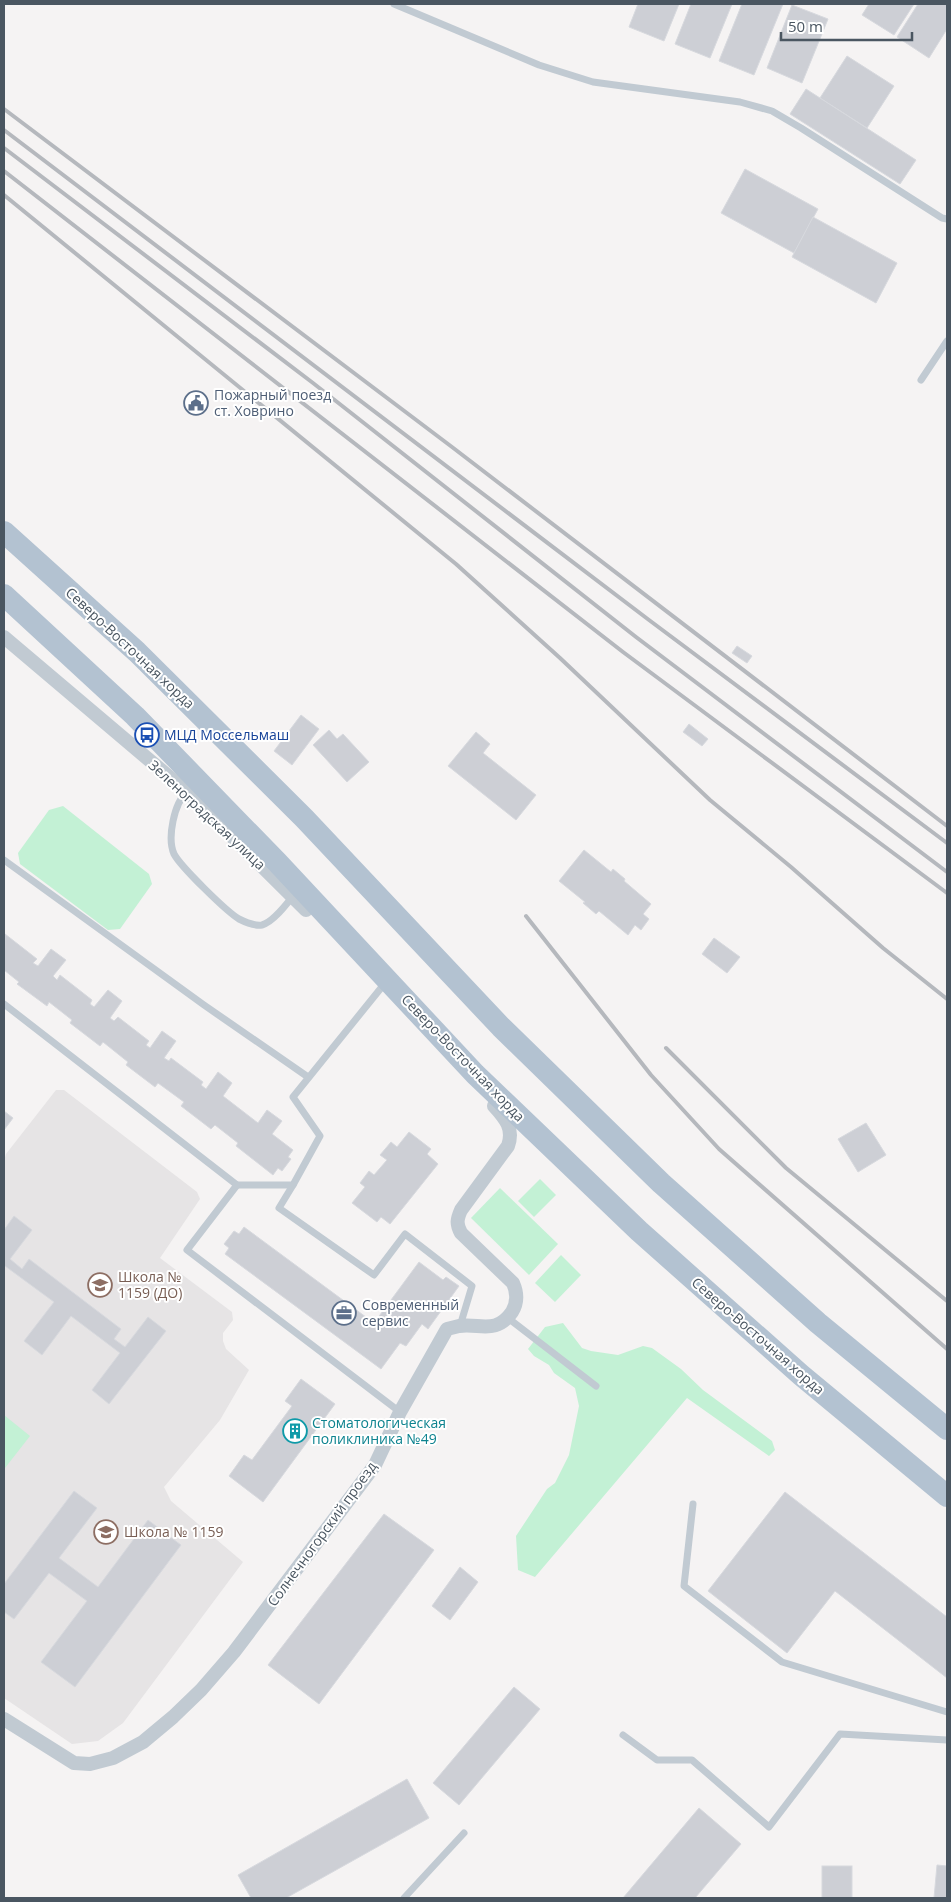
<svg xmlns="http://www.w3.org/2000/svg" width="951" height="1902" font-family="'Open Sans',sans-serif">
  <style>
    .education { fill: #e6e4e5 }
    .green { fill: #c3f1d5 }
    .building { fill: #cdcfd5; stroke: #d7d9de }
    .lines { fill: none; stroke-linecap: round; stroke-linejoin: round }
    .lane { stroke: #c1cad2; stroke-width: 7 }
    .street { stroke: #c1cad2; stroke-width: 14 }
    .primary { stroke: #b3c2d1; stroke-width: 22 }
    .rail { stroke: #b5b8bd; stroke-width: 4 }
    .labels { text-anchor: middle; stroke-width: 4; stroke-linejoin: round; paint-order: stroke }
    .service-label { font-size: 14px; fill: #4e5e75; stroke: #fff; text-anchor: start }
    .street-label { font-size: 14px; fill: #4a5661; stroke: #fff }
    .transit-label { font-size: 14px; fill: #164399; stroke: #fff; text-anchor: start }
    .education-label { font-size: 14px; fill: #785e54; stroke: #fff; text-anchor: start }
    .culture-label { font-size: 14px; fill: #0d838f; stroke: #fff; text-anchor: start }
  </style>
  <rect width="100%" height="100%" fill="#f5f3f3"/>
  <path class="education" d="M 56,1090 L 64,1090 L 197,1192 L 200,1199 L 160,1258 L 232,1312 L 233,1320 L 223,1333 L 223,1341 L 226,1349 L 249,1370 L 220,1420 L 164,1487 L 171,1501 L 243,1562 L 123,1723 L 98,1741 L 72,1744 L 4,1698 L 4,1161 L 6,1154 Z"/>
  <g class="green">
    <path d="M 63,806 L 149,874 L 152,884 L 120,929 L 108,930 L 20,864 L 18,853 L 49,810 Z"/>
    <path d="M 540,1179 L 556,1195 L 534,1217 L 518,1201 Z"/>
    <path d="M 500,1188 L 558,1244 L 529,1275 L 471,1218 Z"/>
    <path d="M 561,1255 L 581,1275 L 555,1302 L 535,1283 Z"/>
    <path d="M 563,1323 L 582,1348 L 591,1351 L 618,1355 L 643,1346 L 652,1348 L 681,1369 L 703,1390 L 772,1441 L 775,1450 L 769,1456 L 687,1398 L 535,1577 L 518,1570 L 516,1536 L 547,1489 L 555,1483 L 569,1455 L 579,1406 L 575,1388 L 554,1373 L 549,1365 L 534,1356 L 528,1349 L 545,1327 Z"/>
    <path d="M 4,1415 L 30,1436 L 5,1468 L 4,1467 Z"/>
  </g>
  <g class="building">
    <path d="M 638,4 L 679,4 L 664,41 L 629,27 Z"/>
    <path d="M 691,4 L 732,4 L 710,58 L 675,44 Z"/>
    <path d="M 742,4 L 783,4 L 754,75 L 719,61 Z"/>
    <path d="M 869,4 L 914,4 L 894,35 L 862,15 Z"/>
    <path d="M 918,4 L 947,4 L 947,29 L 929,58 L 897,37 Z"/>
    <path d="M 792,5 L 828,19 L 802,83 L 767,68 Z"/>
    <path d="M 847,56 L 894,86 L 867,128 L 820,98 Z"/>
    <path d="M 806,89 L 916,160 L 900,184 L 790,114 Z"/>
    <path d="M 745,169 L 818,209 L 794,253 L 721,213 Z"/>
    <path d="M 813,217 L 897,263 L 876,303 L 792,257 Z"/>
    <path d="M 737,646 L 752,656 L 747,663 L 732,653 Z"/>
    <path d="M 301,715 L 319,729 L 292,765 L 274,751 Z"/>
    <path d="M 689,724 L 708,739 L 702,746 L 683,732 Z"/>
    <path d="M 329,730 L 337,739 L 343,734 L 369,762 L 347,782 L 313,745 Z"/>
    <path d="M 476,732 L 490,744 L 483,753 L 536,795 L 516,820 L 448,766 Z"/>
    <path d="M 584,850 L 611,872 L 613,869 L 625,879 L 624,881 L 651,904 L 643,914 L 649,919 L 641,930 L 635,925 L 628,935 L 599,911 L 596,914 L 583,903 L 585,902 L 559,881 Z"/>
    <path d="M 5,934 L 37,959 L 33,963 L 38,966 L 51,949 L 66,960 L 53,976 L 57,980 L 60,975 L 92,1000 L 90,1004 L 94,1007 L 108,990 L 122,1001 L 110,1018 L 114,1021 L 118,1017 L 149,1041 L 146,1045 L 150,1048 L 162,1031 L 176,1041 L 164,1058 L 169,1061 L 171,1058 L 203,1082 L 201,1085 L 206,1089 L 218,1072 L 232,1083 L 223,1096 L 258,1123 L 267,1110 L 282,1121 L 272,1134 L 293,1150 L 288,1157 L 291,1159 L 282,1171 L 278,1168 L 273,1175 L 236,1146 L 238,1143 L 215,1125 L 211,1129 L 181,1106 L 184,1102 L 158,1083 L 155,1087 L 126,1065 L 128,1062 L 103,1042 L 100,1046 L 70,1023 L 72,1020 L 49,1002 L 47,1006 L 17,984 L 19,982 L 4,970 Z"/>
    <path d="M 714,938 L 740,957 L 727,973 L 702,954 Z"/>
    <path d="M 4,1111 L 13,1118 L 4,1130 Z"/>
    <path d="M 866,1123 L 886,1155 L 858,1172 L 838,1139 Z"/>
    <path d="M 409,1132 L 431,1149 L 427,1154 L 438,1164 L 390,1224 L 381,1217 L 377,1222 L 352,1203 L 365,1187 L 360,1183 L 369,1171 L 374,1175 L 387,1160 L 380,1155 L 391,1142 L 397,1147 Z"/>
    <path d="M 14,1216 L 32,1230 L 10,1259 L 22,1269 L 29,1259 L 121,1329 L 114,1339 L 125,1347 L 148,1317 L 166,1331 L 109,1404 L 92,1390 L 120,1353 L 71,1316 L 42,1355 L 24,1341 L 54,1302 L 5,1266 L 4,1267 L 4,1230 Z"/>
    <path d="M 244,1227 L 374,1323 L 419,1262 L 443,1280 L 446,1277 L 459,1286 L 428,1329 L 422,1324 L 406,1346 L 400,1343 L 381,1369 L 225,1254 L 229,1248 L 224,1244 L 234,1231 L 239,1234 Z"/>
    <path d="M 301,1379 L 335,1404 L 263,1502 L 229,1476 L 244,1455 L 252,1460 L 292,1406 L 285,1401 Z"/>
    <path d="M 74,1491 L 97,1508 L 59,1558 L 98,1587 L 148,1520 L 181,1545 L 75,1687 L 41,1662 L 87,1601 L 49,1573 L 14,1619 L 4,1612 L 4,1584 Z"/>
    <path d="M 785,1492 L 947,1617 L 947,1678 L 835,1591 L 787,1653 L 708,1591 Z"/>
    <path d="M 384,1514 L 434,1550 L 319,1704 L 268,1665 Z"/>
    <path d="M 460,1567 L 478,1582 L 450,1620 L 432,1606 Z"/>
    <path d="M 514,1687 L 540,1709 L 459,1805 L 433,1783 Z"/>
    <path d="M 407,1779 L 429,1818 L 286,1898 L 251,1898 L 238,1875 Z"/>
    <path d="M 699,1808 L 741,1844 L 695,1898 L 623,1898 Z"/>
    <path d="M 937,1865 L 947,1866 L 947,1898 L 934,1898 Z"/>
    <rect x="822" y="1866" width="30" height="32"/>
  </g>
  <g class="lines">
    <g class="lane">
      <path d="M 394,4 L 539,65 L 593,82 L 740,102 L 772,111 L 801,128 L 942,218 L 947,219"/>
      <path d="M 921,380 L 947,341"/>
      <path d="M 187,792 C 174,803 167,838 174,854 C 181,867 226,911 239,919 C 245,922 255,926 262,925 C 273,922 286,905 293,896"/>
      <path d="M 4,860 L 204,1005 L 308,1077"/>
      <path d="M 4,1004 L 237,1185 L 293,1185 L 320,1136 L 293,1097 L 381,988"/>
      <path d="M 237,1185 L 187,1250 L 400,1412"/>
      <path d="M 293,1185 L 279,1208 L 374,1275 L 405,1234 L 472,1286 L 460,1326"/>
      <path d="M 508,1318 L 596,1386"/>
      <path d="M 693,1504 L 684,1586 L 782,1662 L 947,1712"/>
      <path d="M 623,1735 L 657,1760 L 692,1760 L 769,1827 L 840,1734 L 947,1740"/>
      <path d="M 404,1898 L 464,1833"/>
    </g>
    <g class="street">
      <path d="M 4,637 L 187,792 L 306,910"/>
      <path d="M 4,1719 L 74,1763 L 90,1764 L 113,1758 L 143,1742 L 173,1717 L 201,1690 L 234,1652 L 375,1465 L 400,1412 L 447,1329 C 451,1328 455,1327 459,1326 C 480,1323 496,1335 512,1312 C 518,1302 517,1292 513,1283 L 461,1233 C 456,1224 457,1219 461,1210 L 508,1146 C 514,1129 506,1119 494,1106"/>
    </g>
    <g class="primary">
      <path d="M 4,532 L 137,652 L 304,818 L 501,1027 L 661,1183 L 818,1323 L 947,1429"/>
      <path d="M 4,595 L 135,716 L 277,862 L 475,1074 L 639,1231 L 801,1375 L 947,1496"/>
    </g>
    <g class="rail">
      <path d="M 4,109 L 452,447 L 947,826"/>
      <path d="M 4,130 L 649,620 L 947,843"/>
      <path d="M 4,148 L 313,383 L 636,637 L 947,872"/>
      <path d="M 4,171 L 623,652 L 947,893"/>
      <path d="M 4,195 L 456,564 L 560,658 L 710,800 L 791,867 L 883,948 L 947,999"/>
      <path d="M 526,916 L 651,1075 L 719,1149 L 947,1349"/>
      <path d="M 666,1048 L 786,1168 L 947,1301"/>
    </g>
  </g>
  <defs>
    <g id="civic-ring" transform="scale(1.25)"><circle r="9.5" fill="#fff" stroke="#5c6f8a" stroke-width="1.5"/><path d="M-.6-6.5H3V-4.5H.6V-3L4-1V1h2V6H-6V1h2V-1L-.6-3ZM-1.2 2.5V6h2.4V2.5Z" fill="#5c6f8a"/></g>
    <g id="bus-ring" transform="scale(1.25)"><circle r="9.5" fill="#fff" stroke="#1a4fb4" stroke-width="1.5"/><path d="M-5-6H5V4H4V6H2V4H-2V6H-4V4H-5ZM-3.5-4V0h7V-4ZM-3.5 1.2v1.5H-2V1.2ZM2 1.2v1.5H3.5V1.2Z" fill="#1a4fb4"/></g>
    <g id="school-ring" transform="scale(1.25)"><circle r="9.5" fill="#fff" stroke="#8d6e63" stroke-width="1.5"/><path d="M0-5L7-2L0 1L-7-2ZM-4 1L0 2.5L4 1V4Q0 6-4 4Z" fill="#8d6e63"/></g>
    <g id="office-ring" transform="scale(1.25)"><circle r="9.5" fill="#fff" stroke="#5c6f8a" stroke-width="1.5"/><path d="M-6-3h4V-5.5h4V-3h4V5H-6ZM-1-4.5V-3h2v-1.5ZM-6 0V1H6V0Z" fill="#5c6f8a"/></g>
    <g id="building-ring" transform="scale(1.25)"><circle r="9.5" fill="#fff" stroke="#0f9aa8" stroke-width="1.5"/><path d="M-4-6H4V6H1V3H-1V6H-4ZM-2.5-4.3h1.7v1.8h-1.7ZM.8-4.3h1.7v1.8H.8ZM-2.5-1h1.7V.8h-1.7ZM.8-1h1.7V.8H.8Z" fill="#0f9aa8"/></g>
  </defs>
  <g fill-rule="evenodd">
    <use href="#civic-ring" x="196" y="403"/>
    <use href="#bus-ring" x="147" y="735"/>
    <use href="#school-ring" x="100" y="1285"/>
    <use href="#office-ring" x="344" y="1313"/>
    <use href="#building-ring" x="295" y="1431"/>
    <use href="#school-ring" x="106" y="1532"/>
  </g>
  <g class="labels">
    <g class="service-label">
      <text x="214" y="400">Пожарный поезд<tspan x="214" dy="16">ст. Ховрино</tspan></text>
      <text x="362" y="1310">Современный<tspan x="362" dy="16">сервис</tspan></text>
    </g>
    <g class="street-label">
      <text transform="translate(130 648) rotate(43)" y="5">Северо-Восточная хорда</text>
      <text transform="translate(207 815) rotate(43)" y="5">Зеленоградская улица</text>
      <text transform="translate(463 1058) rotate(46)" y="5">Северо-Восточная хорда</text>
      <text transform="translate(758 1336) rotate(41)" y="5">Северо-Восточная хорда</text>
      <text transform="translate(322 1534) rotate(-54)" y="5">Солнечногорский проезд</text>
    </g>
    <g class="transit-label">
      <text x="164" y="740">МЦД Моссельмаш</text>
    </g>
    <g class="education-label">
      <text x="118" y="1282">Школа №<tspan x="118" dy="16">1159 (ДО)</tspan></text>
      <text x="124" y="1537">Школа № 1159</text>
    </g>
    <g class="culture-label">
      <text x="312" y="1428">Стоматологическая<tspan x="312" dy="16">поликлиника №49</tspan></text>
    </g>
  </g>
  <rect width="951" height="1902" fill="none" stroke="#4a5661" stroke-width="10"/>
  <path d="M781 32v8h131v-8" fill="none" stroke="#4a5661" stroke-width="2.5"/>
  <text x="788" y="32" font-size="15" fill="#4a5661" stroke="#ffffff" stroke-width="4" paint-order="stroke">50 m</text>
</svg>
